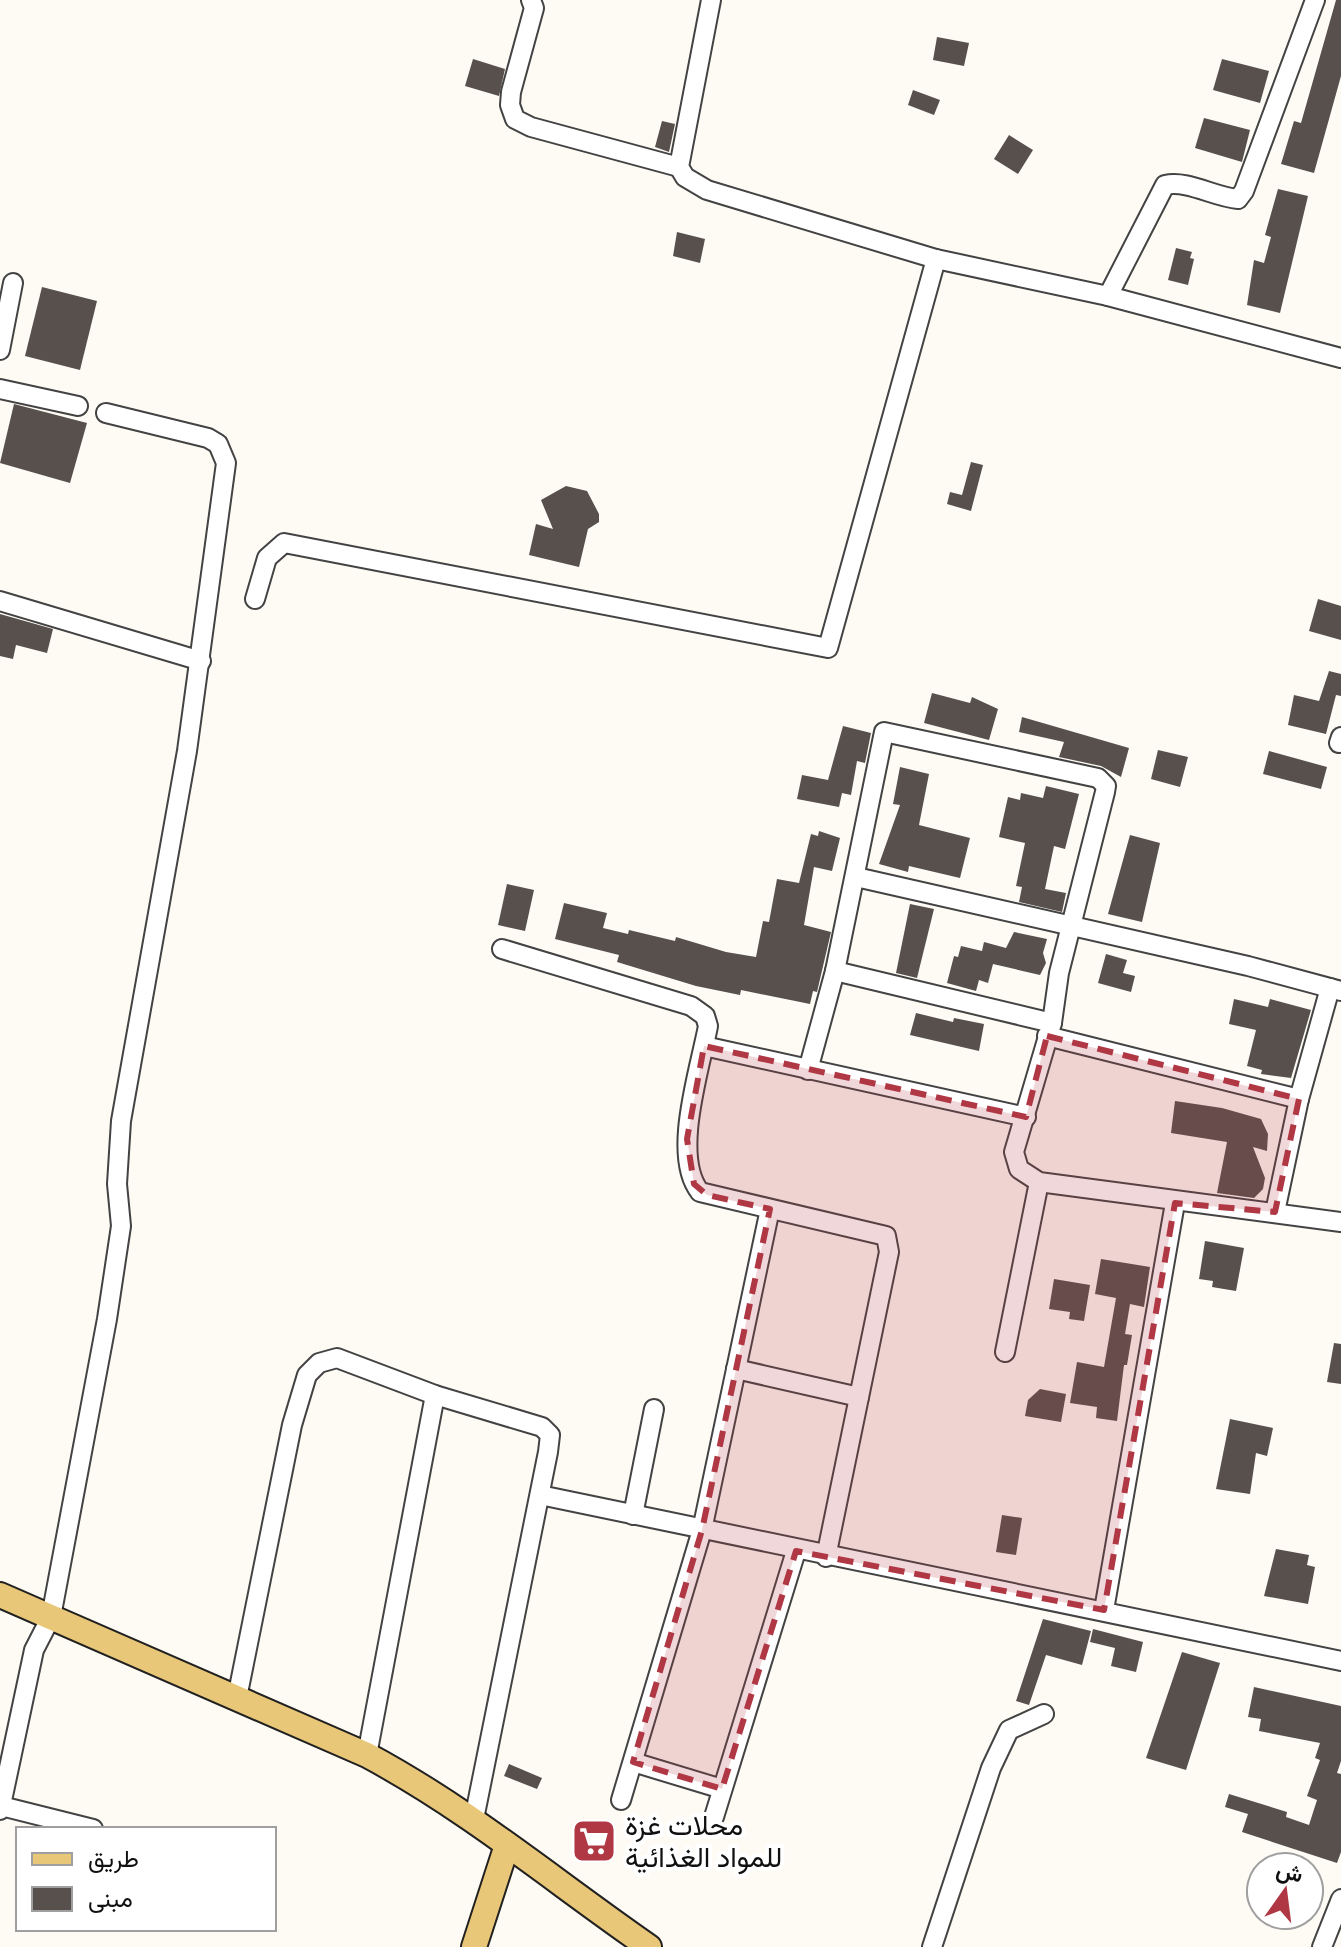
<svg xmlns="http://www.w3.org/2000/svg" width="1341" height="1947" font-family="Merriweather,Vazirmatn,serif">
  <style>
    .building { fill: #57504d }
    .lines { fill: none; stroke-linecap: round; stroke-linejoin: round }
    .minor-casing { stroke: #434343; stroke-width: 22 }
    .major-casing { stroke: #212121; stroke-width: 28 }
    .minor { stroke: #fff; stroke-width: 18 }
    .major { stroke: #e9c779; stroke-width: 24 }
    .marked { fill: #b03744; fill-opacity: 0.2; stroke: #b03744; stroke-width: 6; stroke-dasharray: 16 10; stroke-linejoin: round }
    .labels { text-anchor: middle; stroke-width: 8; stroke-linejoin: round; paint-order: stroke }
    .poi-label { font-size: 28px; fill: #101010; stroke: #fff; text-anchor: start }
  </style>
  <rect width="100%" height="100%" fill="#fefbf4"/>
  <g class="building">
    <path d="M 1336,0 L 1341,0 L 1341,76 L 1314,173 L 1281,164 L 1294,121 L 1301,123 Z"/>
    <path d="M 937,37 L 969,43 L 964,66 L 933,60 Z"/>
    <path d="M 473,59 L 505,69 L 499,96 L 465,86 Z"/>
    <path d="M 1222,59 L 1269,71 L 1260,103 L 1213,90 Z"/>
    <path d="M 913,90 L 940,100 L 934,115 L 908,105 Z"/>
    <path d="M 1204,118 L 1250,130 L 1242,162 L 1195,148 Z"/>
    <path d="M 662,121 L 675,124 L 669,152 L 655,147 Z"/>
    <path d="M 1009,135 L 1033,150 L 1018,174 L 994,159 Z"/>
    <path d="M 1278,189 L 1308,196 L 1280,313 L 1247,305 L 1254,260 L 1264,263 L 1271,237 L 1265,235 Z"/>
    <path d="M 677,232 L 705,239 L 700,263 L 673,256 Z"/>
    <path d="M 1176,248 L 1192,252 L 1190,258 L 1194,259 L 1188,285 L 1168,280 Z"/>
    <path d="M 42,287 L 97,301 L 80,370 L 25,356 Z"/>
    <path d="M 14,404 L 87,423 L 70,483 L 0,463 Z"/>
    <path d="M 971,462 L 983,465 L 971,511 L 947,504 L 950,492 L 962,495 Z"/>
    <path d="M 566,486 L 587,491 L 599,514 L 599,522 L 588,529 L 579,567 L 529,555 L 536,524 L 553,529 L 541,500 Z"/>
    <path d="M 1318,599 L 1341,606 L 1341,640 L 1309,631 Z"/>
    <path d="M 0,614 L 53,629 L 47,653 L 16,645 L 13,659 L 0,656 Z"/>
    <path d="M 1329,671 L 1341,674 L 1341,696 L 1336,695 L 1326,734 L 1288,725 L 1294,695 L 1319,701 Z"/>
    <path d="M 932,693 L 970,703 L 972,697 L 998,709 L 989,740 L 924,723 Z"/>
    <path d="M 1022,717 L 1129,748 L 1121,777 L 1101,766 L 1059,757 L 1064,742 L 1019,732 Z"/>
    <path d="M 843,726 L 871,733 L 865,763 L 857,761 L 851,795 L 842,793 L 839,807 L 797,799 L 802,775 L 828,780 Z"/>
    <path d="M 1158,750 L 1188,757 L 1180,787 L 1151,779 Z"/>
    <path d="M 1269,751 L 1327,767 L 1321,789 L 1263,774 Z"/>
    <path d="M 900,767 L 929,774 L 919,825 L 970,838 L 960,878 L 909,866 L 908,872 L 879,864 L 900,805 L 893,804 Z"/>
    <path d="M 1046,786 L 1079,794 L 1065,849 L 1054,846 L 1045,889 L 1066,893 L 1062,912 L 1019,902 L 1022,887 L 1016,886 L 1025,843 L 999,837 L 1008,797 L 1020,800 L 1021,793 L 1043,798 Z"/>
    <path d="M 819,831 L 840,838 L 832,871 L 814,867 L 804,925 L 831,932 L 817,992 L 813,991 L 810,1004 L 741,990 L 740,995 L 696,986 L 617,962 L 619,955 L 555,939 L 564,903 L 607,913 L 603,928 L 628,934 L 629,930 L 675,941 L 676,937 L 726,952 L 756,957 L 763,921 L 769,922 L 777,879 L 799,883 L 811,834 L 818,836 Z"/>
    <path d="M 1130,835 L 1160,843 L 1142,922 L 1108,914 Z"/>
    <path d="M 507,884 L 534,890 L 525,931 L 498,925 Z"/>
    <path d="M 910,904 L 934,909 L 917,978 L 896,973 Z"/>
    <path d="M 1014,932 L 1047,939 L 1043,953 L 1046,963 L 1040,975 L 993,964 L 988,983 L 979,980 L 976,991 L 947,983 L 954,956 L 958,957 L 961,946 L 982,951 L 984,942 L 1006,948 Z"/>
    <path d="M 1106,954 L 1127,960 L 1123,973 L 1135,976 L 1131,992 L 1098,983 Z"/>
    <path d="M 1234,999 L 1268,1007 L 1270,999 L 1311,1010 L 1291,1078 L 1261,1074 L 1262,1070 L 1247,1066 L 1256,1030 L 1229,1024 Z"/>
    <path d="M 916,1013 L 953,1022 L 954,1018 L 984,1024 L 979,1051 L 910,1035 Z"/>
    <path d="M 1175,1101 L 1222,1108 L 1261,1119 L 1268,1134 L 1267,1151 L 1253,1147 L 1265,1178 L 1263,1189 L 1254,1198 L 1217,1193 L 1227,1142 L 1171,1133 Z"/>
    <path d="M 1205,1241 L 1244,1248 L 1236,1291 L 1212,1287 L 1213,1281 L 1199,1279 Z"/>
    <path d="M 1101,1259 L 1150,1267 L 1144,1307 L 1130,1304 L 1125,1334 L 1132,1335 L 1127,1365 L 1124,1365 L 1117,1421 L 1096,1418 L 1097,1407 L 1070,1403 L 1077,1362 L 1104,1367 L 1116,1298 L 1095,1294 Z"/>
    <path d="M 1054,1279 L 1090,1285 L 1084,1321 L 1069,1319 L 1070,1312 L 1049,1309 Z"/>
    <path d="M 1334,1343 L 1341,1344 L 1341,1384 L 1327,1382 Z"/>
    <path d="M 1040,1389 L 1066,1394 L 1061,1422 L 1025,1416 L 1028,1400 Z"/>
    <path d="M 1230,1419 L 1273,1428 L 1267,1456 L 1256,1453 L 1250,1494 L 1216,1489 Z"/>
    <path d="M 1002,1515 L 1022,1518 L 1016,1555 L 996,1552 Z"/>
    <path d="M 1276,1549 L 1309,1555 L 1307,1565 L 1315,1567 L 1308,1604 L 1264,1596 Z"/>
    <path d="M 1043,1619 L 1091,1631 L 1082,1665 L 1046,1655 L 1029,1705 L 1016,1701 Z"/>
    <path d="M 1093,1629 L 1143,1642 L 1136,1672 L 1111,1666 L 1115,1648 L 1090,1642 Z"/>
    <path d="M 1182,1652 L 1220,1663 L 1186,1770 L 1146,1758 Z"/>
    <path d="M 1254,1687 L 1341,1706 L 1341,1761 L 1337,1773 L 1341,1774 L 1341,1852 L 1337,1863 L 1242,1832 L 1248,1814 L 1225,1807 L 1229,1794 L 1287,1812 L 1286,1817 L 1309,1825 L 1317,1800 L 1307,1796 L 1320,1760 L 1315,1758 L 1320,1743 L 1259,1731 L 1261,1719 L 1248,1717 Z"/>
    <path d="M 509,1764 L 542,1778 L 537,1789 L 504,1776 Z"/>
  </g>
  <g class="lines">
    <g class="minor-casing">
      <g id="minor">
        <path d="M 531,0 L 534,8 L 511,92 L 510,105 L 515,119 L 531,127 L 679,167"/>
        <path d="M 711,0 L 679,167 L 685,177 L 707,190 L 936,259 L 1108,296 L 1341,358"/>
        <path d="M 1108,296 L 1165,185 C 1188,180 1214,197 1238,199 L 1244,191 L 1315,0"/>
        <path d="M 0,350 L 13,283"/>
        <path d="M 0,389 L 78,406"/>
        <path d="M 255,599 L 267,558 L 284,543 L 828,648 L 936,259"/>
        <path d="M 0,601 L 201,661"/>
        <path d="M 1339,743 L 1341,737"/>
        <path d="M 856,877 L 1248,966 L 1341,991"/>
        <path d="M 502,949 L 691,1006 L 705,1016 L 708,1026 C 700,1069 671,1156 700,1192 L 886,1236 L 889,1252 L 826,1557"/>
        <path d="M 835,971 L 1052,1023"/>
        <path d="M 1047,1036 L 1299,1099"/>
        <path d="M 704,1046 L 1026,1117"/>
        <path d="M 808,1070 L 835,971 L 884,732 L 1098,778 L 1106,786 L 1105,792 L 1059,973 L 1052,1023 L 1014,1152 L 1019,1169 L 1039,1182 L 1341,1222"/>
        <path d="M 1275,1212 L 1299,1099 L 1330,988"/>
        <path d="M 1005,1352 L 1039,1182"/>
        <path d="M 736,1369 L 859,1397"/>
        <path d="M 540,1495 L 1341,1661"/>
        <path d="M 633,1515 L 654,1409"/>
        <path d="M 1104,1610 L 1175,1203"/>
        <path d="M 237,1698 L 292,1425 L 307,1375 L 319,1363 L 337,1358 L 435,1395 L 542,1427 L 550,1435 L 548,1452 L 474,1819"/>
        <path d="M 367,1755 L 435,1395"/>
        <path d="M 633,1762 L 722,1789"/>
        <path d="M 621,1800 L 702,1530 L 770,1209"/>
        <path d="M 1,1806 L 93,1829"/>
        <path d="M 0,1810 L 34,1650 L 51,1617 L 107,1319 L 121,1226 L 117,1184 L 121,1121 L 187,751 L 226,463 L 218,444 L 208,438 L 106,413"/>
        <path d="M 714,1817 L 796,1551"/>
        <path d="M 932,1947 L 991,1768 L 1009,1730 L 1044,1714"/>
        <path d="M 1322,1947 L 1341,1899"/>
      </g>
    </g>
    <g class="major-casing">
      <g id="major">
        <path d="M 0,1595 L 367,1755 C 468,1809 555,1882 649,1947"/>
        <path d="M 474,1947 L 507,1845"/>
      </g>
    </g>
    <use href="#minor" class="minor"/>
    <use href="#major" class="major"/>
  </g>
  <path class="marked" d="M 1047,1036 L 1299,1099 L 1275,1212 L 1175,1203 L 1104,1610 L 796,1551 L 722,1789 L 633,1762 L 702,1530 L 770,1209 L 707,1195 L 694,1184 L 687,1139 L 704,1046 L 1026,1117 Z"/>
  <defs>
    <g id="supermarket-square" transform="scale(2.3)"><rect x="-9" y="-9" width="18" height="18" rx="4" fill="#b03744" stroke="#fff"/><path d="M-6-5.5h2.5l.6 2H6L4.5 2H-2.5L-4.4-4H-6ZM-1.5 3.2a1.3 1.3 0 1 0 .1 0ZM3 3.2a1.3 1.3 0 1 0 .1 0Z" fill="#fff"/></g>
  </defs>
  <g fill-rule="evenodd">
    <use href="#supermarket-square" x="594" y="1841"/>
  </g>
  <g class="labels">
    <g class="poi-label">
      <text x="625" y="1835">محلات غزة<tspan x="625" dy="32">للمواد الغذائية</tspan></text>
    </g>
  </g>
  <rect x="16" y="1827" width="260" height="104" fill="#ffffff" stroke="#9f9f9f" stroke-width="2"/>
  <rect x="32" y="1853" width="40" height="12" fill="#e9c779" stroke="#9f9f9f" stroke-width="2"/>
  <text x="88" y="1867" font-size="24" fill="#101010">طريق</text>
  <rect x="32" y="1887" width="40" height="24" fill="#57504d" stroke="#9f9f9f" stroke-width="2"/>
  <text x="88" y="1907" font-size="24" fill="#101010">مبنى</text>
  <g transform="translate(1285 1891) rotate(14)"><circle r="38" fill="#ffffff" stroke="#9f9f9f" stroke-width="2"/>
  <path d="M0-6L14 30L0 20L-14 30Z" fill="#b03744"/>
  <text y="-12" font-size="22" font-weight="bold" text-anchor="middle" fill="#101010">ش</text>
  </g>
</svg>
